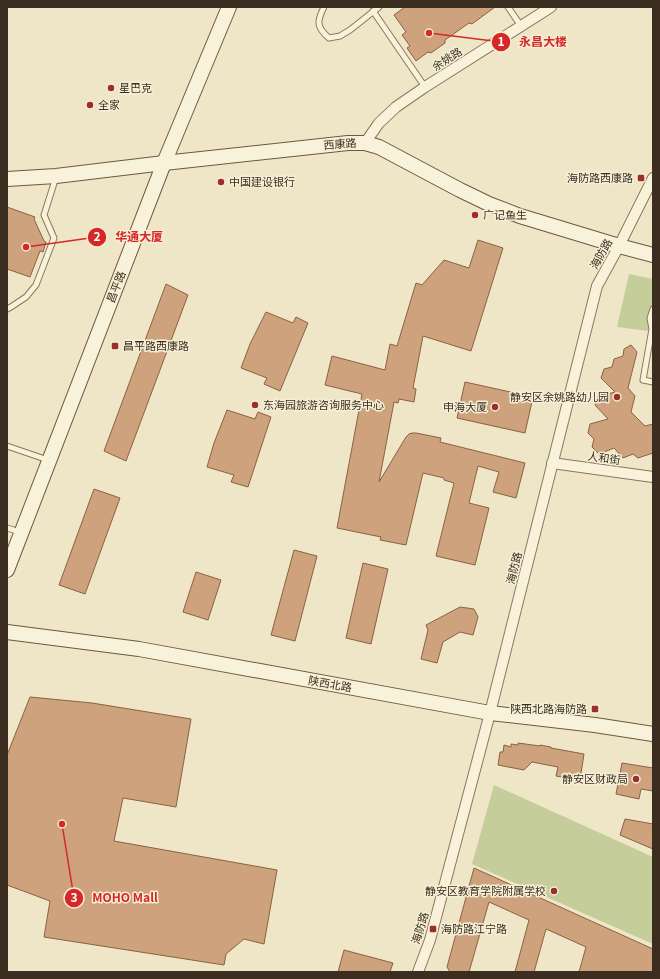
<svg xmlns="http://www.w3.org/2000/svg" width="660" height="979" font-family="Georgia,'Noto Sans SC',serif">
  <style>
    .green { fill: #c5ce9a }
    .building { fill: #cda27c; stroke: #8a6241 }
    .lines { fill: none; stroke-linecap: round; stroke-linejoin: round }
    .lane-casing { stroke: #8b775c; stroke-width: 7 }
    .street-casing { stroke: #8b775c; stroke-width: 12 }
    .secondary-casing { stroke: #6d583f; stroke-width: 16 }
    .lane { stroke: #f9f2da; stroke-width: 5 }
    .street { stroke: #f9f2da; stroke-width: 10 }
    .secondary { stroke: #f9f2da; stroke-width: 14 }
    .poi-dot { fill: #9b302b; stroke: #f6efd6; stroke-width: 1.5 }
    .labels { text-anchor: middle; stroke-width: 3; stroke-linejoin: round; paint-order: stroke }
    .street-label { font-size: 11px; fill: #3b2e20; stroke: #f6efd6 }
    .poi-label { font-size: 11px; fill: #3b2e20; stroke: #f6efd6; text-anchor: start }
    .leader { fill: none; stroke: #d62828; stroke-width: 1.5 }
    .callout-dot { fill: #d62828; stroke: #f6efd6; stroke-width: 1.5 }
    .mark-label { font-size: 12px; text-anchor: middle; font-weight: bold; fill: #fff }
    .callout-label { font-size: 12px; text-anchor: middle; font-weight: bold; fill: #d62828; stroke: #f6efd6; stroke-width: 3; stroke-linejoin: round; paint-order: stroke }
  </style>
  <rect width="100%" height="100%" fill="#efe5c7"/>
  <g class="green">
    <path d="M 629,274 L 653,279 L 653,301 L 648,321 L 649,327 L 648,331 L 617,327 Z"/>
    <path d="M 494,785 L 653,857 L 653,944 L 472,864 Z"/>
  </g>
  <g class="building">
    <path d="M 405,7 L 495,7 L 472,24 L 469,23 L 445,40 L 445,43 L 431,53 L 428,52 L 416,61 L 407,48 L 410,46 L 402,35 L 406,32 L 394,15 Z"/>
    <path d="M 7,207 L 35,217 L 34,219 L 44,241 L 46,242 L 43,252 L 40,251 L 30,277 L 7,269 Z"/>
    <path d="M 478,240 L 503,248 L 471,351 L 423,336 L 413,388 L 416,389 L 414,402 L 399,399 L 398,403 L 394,402 L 379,482 L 406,437 L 409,434 L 412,433 L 416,433 L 441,438 L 440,442 L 525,463 L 516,498 L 493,492 L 499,472 L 478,466 L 469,503 L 489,508 L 475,565 L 436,556 L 454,483 L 444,480 L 444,478 L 423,473 L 406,545 L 380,540 L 381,537 L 337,528 L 362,394 L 325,385 L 332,356 L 385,370 L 390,344 L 397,346 L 416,283 L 422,285 L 444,260 L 469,268 Z"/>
    <path d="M 166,284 L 188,295 L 126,461 L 104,451 Z"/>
    <path d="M 266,312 L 293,323 L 296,317 L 308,323 L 280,391 L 264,384 L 267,378 L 241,368 L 250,344 Z"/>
    <path d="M 631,345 L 637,352 L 628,388 L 635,396 L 631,412 L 645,426 L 653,424 L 653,453 L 638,458 L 633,454 L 623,458 L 614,448 L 599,454 L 592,447 L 594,439 L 588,433 L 590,424 L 608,419 L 595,405 L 597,397 L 615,392 L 601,378 L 604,369 L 612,367 L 614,359 L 623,356 L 624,349 Z"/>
    <path d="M 465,382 L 533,397 L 525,433 L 457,418 Z"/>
    <path d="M 227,410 L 255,419 L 258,412 L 271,417 L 248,487 L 231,482 L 234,475 L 207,467 L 214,443 Z"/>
    <path d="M 94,489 L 120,498 L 85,594 L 59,585 Z"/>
    <path d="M 294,550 L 317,556 L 295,641 L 271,635 Z"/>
    <path d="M 363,563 L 388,569 L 371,644 L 346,638 Z"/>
    <path d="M 196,572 L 221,580 L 208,620 L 183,612 Z"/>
    <path d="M 460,607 L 474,609 L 478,617 L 473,635 L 460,632 L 443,642 L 437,663 L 421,659 L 428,630 L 426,625 Z"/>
    <path d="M 30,697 L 92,703 L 191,719 L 176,807 L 123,798 L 114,841 L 277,870 L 264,944 L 244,939 L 226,954 L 224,965 L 44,937 L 50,901 L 7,885 L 7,755 Z"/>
    <path d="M 518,743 L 540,746 L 540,745 L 551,747 L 551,748 L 584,754 L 580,780 L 556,776 L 558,767 L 532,762 L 524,770 L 498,765 L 500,752 L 503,752 L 504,745 L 511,747 L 511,744 L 518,745 Z"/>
    <path d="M 622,763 L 653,768 L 653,791 L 641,789 L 639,799 L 616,794 Z"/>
    <path d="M 625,819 L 653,824 L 653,849 L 620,835 Z"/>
    <path d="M 474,868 L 653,949 L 653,972 L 579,972 L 586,947 L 546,929 L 534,972 L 515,972 L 529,920 L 489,902 L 469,972 L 450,972 L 447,967 Z"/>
    <path d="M 344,950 L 393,963 L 390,972 L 338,972 Z"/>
  </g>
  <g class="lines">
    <g class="lane-casing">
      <g id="lane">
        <path d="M 324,7 C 317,21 316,27 329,38 L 340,36 L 350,30 L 379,7"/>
        <path d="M 508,7 L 521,26"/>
        <path d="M 373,11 L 425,87"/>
        <path d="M 7,309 L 11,307 L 26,297 L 36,285 L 54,238 L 44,215 L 56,177"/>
        <path d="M 653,309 L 650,318 L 652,329 L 643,380 L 653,382"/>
        <path d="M 7,446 L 48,460"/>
        <path d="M 7,528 L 20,532"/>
      </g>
    </g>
    <g class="street-casing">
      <g id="street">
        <path d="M 365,143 L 379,123 L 396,107 L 425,87 L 551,7"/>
        <path d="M 552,463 L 653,477"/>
        <path d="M 418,972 L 430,940 L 490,713 L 597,286 L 619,246 L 653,178"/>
      </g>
    </g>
    <g class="secondary-casing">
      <g id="secondary">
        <path d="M 7,179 L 56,176 L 164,163 L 348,143 L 365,143 L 379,147 L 460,190 L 489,204 L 520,216 L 619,246 L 653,255"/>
        <path d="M 7,570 L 164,163 L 229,7"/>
        <path d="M 7,632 L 139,649 L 490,713 L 595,725 L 653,734"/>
      </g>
    </g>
    <use href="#lane" class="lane"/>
    <use href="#street" class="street"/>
    <use href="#secondary" class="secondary"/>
  </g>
  <g class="poi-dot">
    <circle cx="111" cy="88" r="4"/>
    <circle cx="90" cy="105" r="4"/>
    <rect x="637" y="174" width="8" height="8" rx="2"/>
    <circle cx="221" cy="182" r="4"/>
    <circle cx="475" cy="215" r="4"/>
    <rect x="111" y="342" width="8" height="8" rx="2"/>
    <circle cx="617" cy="397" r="4"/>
    <circle cx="255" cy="405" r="4"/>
    <circle cx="495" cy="407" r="4"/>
    <rect x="591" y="705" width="8" height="8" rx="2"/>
    <circle cx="636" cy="779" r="4"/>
    <circle cx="554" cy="891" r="4"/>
    <rect x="429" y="925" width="8" height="8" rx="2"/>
  </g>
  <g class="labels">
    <g class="street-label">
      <text transform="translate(447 59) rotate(-32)" y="4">余姚路</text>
      <text transform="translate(340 144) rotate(-4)" y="4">西康路</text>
      <text transform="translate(601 254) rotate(-61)" y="4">海防路</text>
      <text transform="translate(116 287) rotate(-69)" y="4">昌平路</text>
      <text transform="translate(604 458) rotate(8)" y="4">人和街</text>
      <text transform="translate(514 568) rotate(-76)" y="4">海防路</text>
      <text transform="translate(330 684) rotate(10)" y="4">陕西北路</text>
      <text transform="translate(420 928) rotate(-73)" y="4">海防路</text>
    </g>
    <g class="poi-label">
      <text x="119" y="92">星巴克</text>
      <text x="98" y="109">全家</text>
      <text x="633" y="182" text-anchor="end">海防路西康路</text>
      <text x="229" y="186">中国建设银行</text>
      <text x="483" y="219">广记鱼生</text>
      <text x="123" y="350">昌平路西康路</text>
      <text x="609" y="401" text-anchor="end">静安区余姚路幼儿园</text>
      <text x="263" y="409">东海园旅游咨询服务中心</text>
      <text x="487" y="411" text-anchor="end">申海大厦</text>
      <text x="587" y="713" text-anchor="end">陕西北路海防路</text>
      <text x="628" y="783" text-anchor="end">静安区财政局</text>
      <text x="546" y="895" text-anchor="end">静安区教育学院附属学校</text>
      <text x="441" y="933">海防路江宁路</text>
    </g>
  </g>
  <path class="leader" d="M429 33L501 42M26 247L97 237M62 824L74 898"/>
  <g class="callout-dot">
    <circle cx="429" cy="33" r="4"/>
    <circle cx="26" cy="247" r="4"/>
    <circle cx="62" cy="824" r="4"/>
    <circle cx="501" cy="42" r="10"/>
    <circle cx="97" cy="237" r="10"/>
    <circle cx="74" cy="898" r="10"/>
  </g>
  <g class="mark-label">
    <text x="501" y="46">1</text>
    <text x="97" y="241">2</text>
    <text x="74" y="902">3</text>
  </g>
  <g class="callout-label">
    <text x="543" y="46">永昌大楼</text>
    <text x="139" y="241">华通大厦</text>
    <text x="125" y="902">MOHO Mall</text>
  </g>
  <rect width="660" height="979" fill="none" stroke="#3b2e20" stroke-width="16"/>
</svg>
